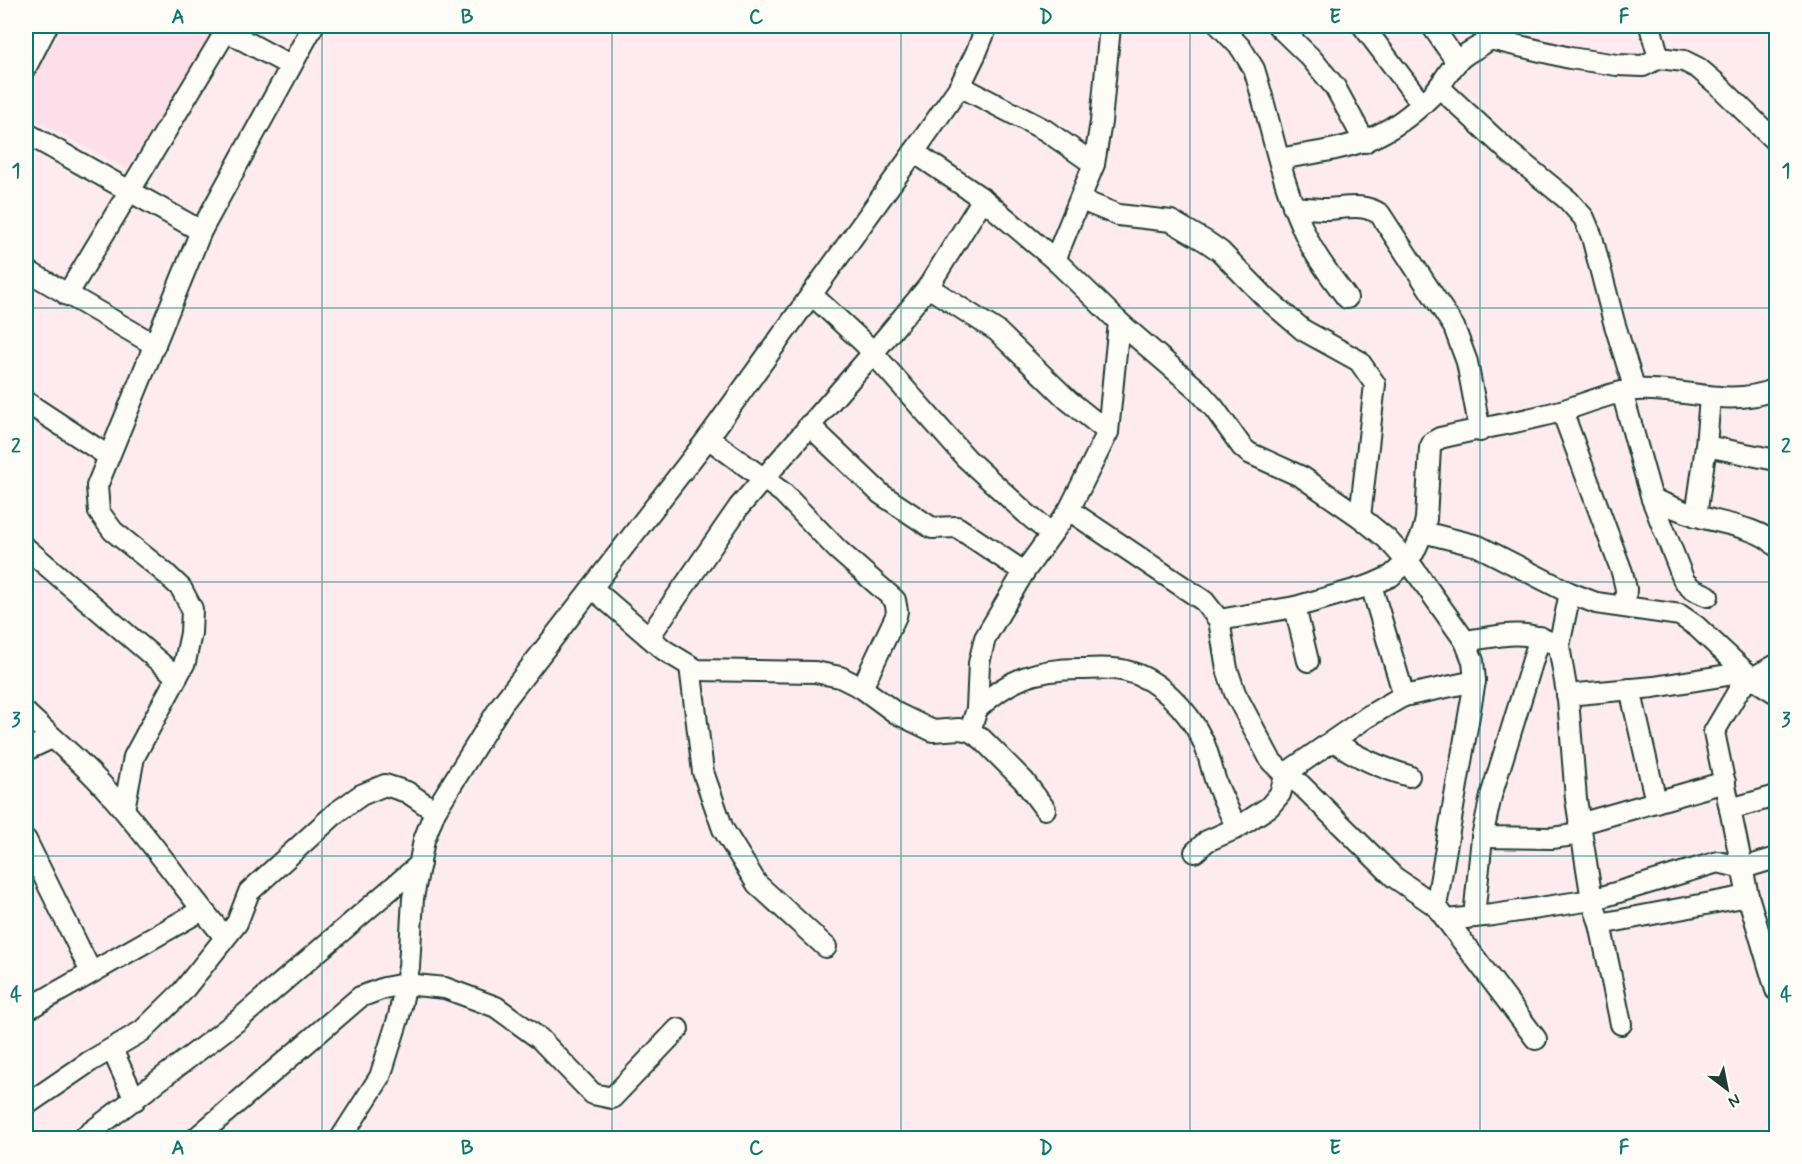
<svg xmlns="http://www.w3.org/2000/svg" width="1802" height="1164" font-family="Mynerve,sans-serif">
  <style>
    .built { fill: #fddfe9 }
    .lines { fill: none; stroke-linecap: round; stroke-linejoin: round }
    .minor-casing { stroke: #1f3d34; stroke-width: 24 }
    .minor { stroke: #fdfcf7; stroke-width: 20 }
    .grid { fill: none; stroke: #0f766e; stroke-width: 1.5; stroke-opacity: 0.55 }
    .neatline { fill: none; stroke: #0f766e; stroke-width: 2 }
    .grid-label { font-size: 20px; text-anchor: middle; font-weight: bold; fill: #0f766e }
  </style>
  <rect width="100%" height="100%" fill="#fdebef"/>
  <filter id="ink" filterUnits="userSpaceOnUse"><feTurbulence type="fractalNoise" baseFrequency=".0167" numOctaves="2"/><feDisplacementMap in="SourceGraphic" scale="12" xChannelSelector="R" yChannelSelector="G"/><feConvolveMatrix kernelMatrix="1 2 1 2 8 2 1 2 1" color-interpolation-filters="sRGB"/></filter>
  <g filter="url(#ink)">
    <path class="built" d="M 63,26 L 203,26 L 214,31 L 127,169 L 26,115 L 26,90 Z"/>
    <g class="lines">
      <g class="minor-casing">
        <g id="minor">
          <path d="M 217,26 L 291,66"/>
          <path d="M 1220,26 L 1241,48 L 1254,69 C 1272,126 1281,186 1308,240 C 1318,261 1333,279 1347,298"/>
          <path d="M 1278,26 L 1311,58 L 1335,87 L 1365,142"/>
          <path d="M 1363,26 L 1422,104"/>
          <path d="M 1432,26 L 1457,62"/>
          <path d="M 1650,26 L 1659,58"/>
          <path d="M 1490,39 L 1570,58 L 1617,65 L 1643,66 L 1659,58 L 1684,61 L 1698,68 L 1717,84 L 1776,142"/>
          <path d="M 26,67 L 47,26"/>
          <path d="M 960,86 L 1045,130 L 1094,164"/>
          <path d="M 1439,87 L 1509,152 L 1568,200 L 1584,218 L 1592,237 L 1614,322 L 1635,390"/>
          <path d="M 26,133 L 201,231"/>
          <path d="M 914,152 L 983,199 L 1055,260 L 1119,322 L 1197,389 L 1214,408 L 1242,447 L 1249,453 L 1302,477 L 1360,517 L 1387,539 L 1414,569 L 1465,641 L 1473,661 L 1475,681 L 1436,906"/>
          <path d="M 1279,159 C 1347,147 1381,146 1432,95 C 1443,84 1449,69 1460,59 C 1472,47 1495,44 1494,26"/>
          <path d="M 1081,200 L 1118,215 L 1171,221 L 1207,242 L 1220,251 L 1267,299 L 1303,330 L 1359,361 L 1375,384 L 1360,517"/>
          <path d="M 1293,207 C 1305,208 1316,209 1328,209 C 1347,208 1363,203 1380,214 L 1454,327 L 1467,362 L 1480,431"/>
          <path d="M 1055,260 L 1094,164 L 1101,122 L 1110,26"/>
          <path d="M 26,270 L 155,345"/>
          <path d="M 928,287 L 997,331 L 1068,400 L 1108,432"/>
          <path d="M 67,295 L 226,31"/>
          <path d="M 812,295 L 865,344 L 966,458 L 1028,515 L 1051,534"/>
          <path d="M 1622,392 L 1652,499 L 1684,581 L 1692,589 L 1708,596"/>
          <path d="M 26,402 L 108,456"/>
          <path d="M 1562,411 L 1622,572 L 1626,589 L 1625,607"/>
          <path d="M 809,425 L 881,494 L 932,528 L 957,527 L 1024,572"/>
          <path d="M 708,438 L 783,493 L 838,550 L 895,600 L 897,611 L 896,616 L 862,688"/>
          <path d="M 1706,446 L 1776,460"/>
          <path d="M 1652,499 C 1667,505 1682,511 1697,516 C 1719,523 1762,528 1776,546"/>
          <path d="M 1069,510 L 1204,601 L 1219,620 L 1227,669 L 1235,693 L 1271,761 L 1281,771 L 1301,785 L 1394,877 L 1436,906 L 1536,1039"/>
          <path d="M 1696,516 L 1706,446 L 1710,397"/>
          <path d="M 1423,532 L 1478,546 L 1570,593 L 1596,603 L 1680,615 L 1696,626 L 1752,678 L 1776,693"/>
          <path d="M 26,548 L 177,677"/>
          <path d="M 1371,585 L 1404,696"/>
          <path d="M 592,588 L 664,650 L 697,670 L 815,672 L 840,677 L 862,688 L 896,713 L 933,731 L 959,729 L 970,731 L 982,739 L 1024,781 L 1045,809"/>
          <path d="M 1570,593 L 1559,646 L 1568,699 L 1576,799 L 1592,900 L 1600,924 L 1621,1024"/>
          <path d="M 1295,607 L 1308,661"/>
          <path d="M 1219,620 L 1295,607 L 1371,585 L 1391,576 L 1399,569 L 1414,552 L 1423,532 L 1426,519 L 1430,448 L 1433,442 L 1440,438 C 1480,428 1521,422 1561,411 C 1585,404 1610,392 1636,390 C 1685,387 1727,409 1776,389"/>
          <path d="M 649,637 L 739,507 L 873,353 L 928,287 L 983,199"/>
          <path d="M 1465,641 C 1494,637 1523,628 1550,642"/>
          <path d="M 1776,665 L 1752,678 L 1740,688 L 1714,732 L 1748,896 L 1776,990"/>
          <path d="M 690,666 L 703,772 L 723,829 L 757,884 L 826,947"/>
          <path d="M 1630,689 L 1656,802"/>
          <path d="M 1567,695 L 1654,687 L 1746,672"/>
          <path d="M 977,709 C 1009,679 1036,669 1080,669 C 1095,669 1111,667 1126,671 C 1158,678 1188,710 1202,739 C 1209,753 1211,768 1216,782 C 1222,798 1230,813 1237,828"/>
          <path d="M 26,713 C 51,737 80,760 103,786 C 147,834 183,888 225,937"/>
          <path d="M 970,731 L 977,709 L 979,663 L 985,638 L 1024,572 L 1069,510 L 1108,432 L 1119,322"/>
          <path d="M 1334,741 C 1357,758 1382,768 1409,776"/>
          <path d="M 26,750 L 52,738"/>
          <path d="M 124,809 L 134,757 L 185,662 L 191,633 L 192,609 L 181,588 L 164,572 L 113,531 L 99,512 L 97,486 L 201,231 L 313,26"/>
          <path d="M 1730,809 L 1776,796"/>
          <path d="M 1579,824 L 1725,782"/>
          <path d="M 1482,837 L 1552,838 L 1581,834"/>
          <path d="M 26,840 L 91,972"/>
          <path d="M 1195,852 L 1207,841 L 1237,828 L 1269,807 L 1280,794 L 1284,780 L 1292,769 L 1367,717 L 1398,699 L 1404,696 L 1475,681"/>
          <path d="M 1474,917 L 1482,837 L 1491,796 L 1540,637"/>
          <path d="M 1447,920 L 1493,915 L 1592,900 L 1718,862 L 1743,868 L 1776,858"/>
          <path d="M 1600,924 L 1748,896"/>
          <path d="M 26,1010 L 202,910"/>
          <path d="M 112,1049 L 135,1100"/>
          <path d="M 26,1105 L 89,1062 L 142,1031 L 182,992 L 237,923 L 249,892 L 337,812 L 361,795 L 385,785 L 407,792 L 435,811"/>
          <path d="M 83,1138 L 237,1021 L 420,864"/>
          <path d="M 196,1138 L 360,997 L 384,988 L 405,984 L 445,988 L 496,1007 L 540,1039 L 593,1094 L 612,1098 L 678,1029"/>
          <path d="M 341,1138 L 380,1077 L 399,1016 L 409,967 L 413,898 L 424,840 L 435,811 L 502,704 L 708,438 L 914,152 L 960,86 L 976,53 L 987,26"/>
        </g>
      </g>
      <use href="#minor" class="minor"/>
    </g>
  </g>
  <path class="grid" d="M 322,26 L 322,1138M 612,26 L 612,1138M 901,26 L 901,1138M 1190,26 L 1190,1138M 1480,26 L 1480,1138M 26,308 L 1776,308M 26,582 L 1776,582M 26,856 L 1776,856"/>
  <rect width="1802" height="1164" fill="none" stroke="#fdfcf7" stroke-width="66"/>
  <g transform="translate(1727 1089) rotate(148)" stroke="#fdfcf7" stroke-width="4.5" paint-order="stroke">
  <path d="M0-4.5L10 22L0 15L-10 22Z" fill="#1f3d34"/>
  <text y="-9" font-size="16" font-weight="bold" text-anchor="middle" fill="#1f3d34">N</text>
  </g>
  <rect x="33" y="33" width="1736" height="1098" class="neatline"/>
  <g class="grid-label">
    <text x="178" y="23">A</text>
    <text x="467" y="23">B</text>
    <text x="756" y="23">C</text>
    <text x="1046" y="23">D</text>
    <text x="1335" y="23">E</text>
    <text x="1624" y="23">F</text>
    <text x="16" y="177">1</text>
    <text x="1786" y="177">1</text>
    <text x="16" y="452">2</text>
    <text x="1786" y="452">2</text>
    <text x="16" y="726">3</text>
    <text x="1786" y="726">3</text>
    <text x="16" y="1001">4</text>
    <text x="1786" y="1001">4</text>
    <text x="178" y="1154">A</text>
    <text x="467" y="1154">B</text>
    <text x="756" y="1154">C</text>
    <text x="1046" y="1154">D</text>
    <text x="1335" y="1154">E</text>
    <text x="1624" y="1154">F</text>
  </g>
</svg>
